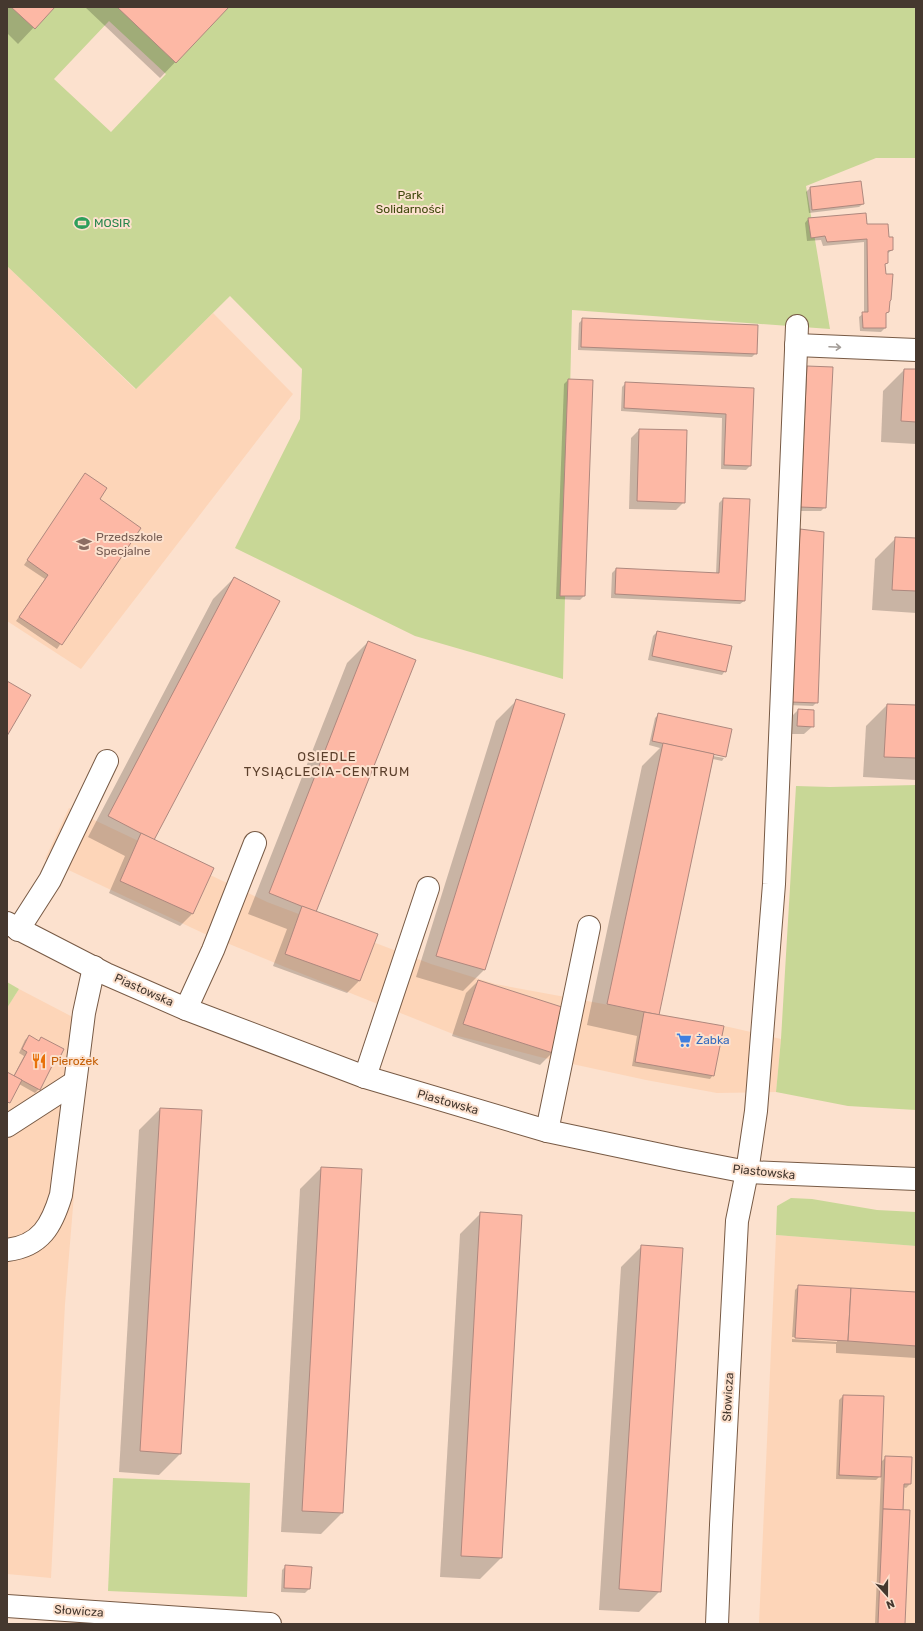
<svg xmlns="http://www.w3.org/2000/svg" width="923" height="1631" font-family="Rubik,sans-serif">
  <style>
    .built { fill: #fdd5b8 }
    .green { fill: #c8d796; fill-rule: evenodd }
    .shadow { fill: #0003 }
    .building { fill: #fdb8a5; stroke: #ae887e }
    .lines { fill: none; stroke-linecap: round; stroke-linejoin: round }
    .minor-casing { stroke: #775a45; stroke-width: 24 }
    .minor { stroke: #fff; stroke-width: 22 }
    .oneway { stroke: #a29c97 }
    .labels { text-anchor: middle; stroke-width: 4; stroke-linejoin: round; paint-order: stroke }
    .park-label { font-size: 12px; fill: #3f480c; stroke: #fce1ce }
    .leisure-label { font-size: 12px; fill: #27864d; stroke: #fce1ce; text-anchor: start }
    .education-label { font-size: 12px; fill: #785e54; stroke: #fce1ce; text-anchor: start }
    .street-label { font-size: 12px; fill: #45382f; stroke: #fce1ce }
    .shop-label { font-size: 12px; fill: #366cbe; stroke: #fce1ce; text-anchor: start }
    .food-label { font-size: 12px; fill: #c56008; stroke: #fce1ce; text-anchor: start }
    .neighbourhood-label { font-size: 13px; letter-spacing: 1px; fill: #5c402c; stroke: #fce1ce }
  </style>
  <rect width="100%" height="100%" fill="#fce1ce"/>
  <g class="built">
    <path d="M 7,266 L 135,389 L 213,313 L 293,394 L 81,669 L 7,621 Z"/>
    <path d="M 69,808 L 267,902 L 431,964 L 495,984 L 729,1027 L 781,1039 L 776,1092 L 717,1093 L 646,1080 L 540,1057 L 458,1036 L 285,967 L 205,934 L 45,859 Z"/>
    <path d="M 19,989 L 88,1025 L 65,1304 L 51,1578 L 7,1574 L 7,1008 Z"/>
    <path d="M 776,1235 L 916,1246 L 916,1624 L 759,1624 Z"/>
  </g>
  <g class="green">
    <path d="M 7,7 L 916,7 L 916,158 L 876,158 L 806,186 L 830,329 L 572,310 L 563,679 L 415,636 L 235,548 L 300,419 L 302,369 L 230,296 L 136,389 L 7,266 ZM 109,21 L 166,74 L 111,132 L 54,79 Z"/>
    <path d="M 916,785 L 916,1110 L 848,1106 L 776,1092 L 781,1039 L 796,786 L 830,787 Z"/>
    <path d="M 7,982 L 19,989 L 7,1008 Z"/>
    <path d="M 791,1198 L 812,1199 L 877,1210 L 916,1212 L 916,1246 L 776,1235 L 777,1206 Z"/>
    <path d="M 113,1478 L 250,1483 L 247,1597 L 108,1591 Z"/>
  </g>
  <g class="shadow">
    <path d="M 7,7 L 53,7 L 18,44 L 7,33 Z"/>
    <path d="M 85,7 L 228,7 L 160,78 Z"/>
    <path d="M 860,182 L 863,204 L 859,207 L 809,213 L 806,192 L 810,188 Z"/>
    <path d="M 808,219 L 866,226 L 888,238 L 892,250 L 887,254 L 887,262 L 884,265 L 885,275 L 892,275 L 892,287 L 891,299 L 888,301 L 888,311 L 885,315 L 885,328 L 881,332 L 860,331 L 859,317 L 864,313 L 864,242 L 823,246 L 821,240 L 807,241 L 805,223 Z"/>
    <path d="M 583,319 L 756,353 L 752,357 L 578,350 L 579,323 Z"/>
    <path d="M 808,367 L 825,507 L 821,511 L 796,511 L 804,371 Z"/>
    <path d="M 904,370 L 916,370 L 916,444 L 881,442 L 883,391 Z"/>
    <path d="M 568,380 L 584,596 L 580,600 L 556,599 L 564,384 Z"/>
    <path d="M 626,383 L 753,389 L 750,466 L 746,470 L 721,469 L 722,418 L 621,411 L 622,387 Z"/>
    <path d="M 639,430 L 684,502 L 676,510 L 629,509 L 631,438 Z"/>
    <path d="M 82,479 L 98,500 L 139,528 L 57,649 L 16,621 L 45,579 L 24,565 Z"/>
    <path d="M 723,499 L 744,601 L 740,604 L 611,598 L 612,573 L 616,569 L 716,574 L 719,503 Z"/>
    <path d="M 800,530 L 817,702 L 813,706 L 788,705 L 796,534 Z"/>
    <path d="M 896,538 L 916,539 L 916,613 L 872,610 L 875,559 Z"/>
    <path d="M 234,578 L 153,840 L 192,914 L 180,926 L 109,893 L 125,856 L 88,837 L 213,599 Z"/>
    <path d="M 657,632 L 725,671 L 722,675 L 648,660 L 653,636 Z"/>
    <path d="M 368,642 L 315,912 L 376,934 L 359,981 L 347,993 L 273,966 L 287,929 L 248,914 L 347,663 Z"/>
    <path d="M 517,700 L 564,715 L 484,970 L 463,991 L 416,977 L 496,721 Z"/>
    <path d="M 887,705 L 916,706 L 916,780 L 863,777 L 866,726 Z"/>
    <path d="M 798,710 L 813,726 L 804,734 L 789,734 L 790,718 Z"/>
    <path d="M 659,714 L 713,756 L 724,758 L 722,761 L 713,759 L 658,1015 L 713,1075 L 710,1079 L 632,1066 L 637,1036 L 587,1025 L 642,766 L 660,748 L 649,745 L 655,718 Z"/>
    <path d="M 478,981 L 552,1053 L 540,1065 L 452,1036 L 466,993 Z"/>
    <path d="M 29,1036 L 38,1042 L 42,1038 L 56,1063 L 52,1067 L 51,1066 L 39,1089 L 35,1093 L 19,1084 L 7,1105 L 7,1074 L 13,1077 L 24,1056 L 19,1053 L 25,1040 Z"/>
    <path d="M 160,1109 L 180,1454 L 159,1475 L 119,1472 L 139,1130 Z"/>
    <path d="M 321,1168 L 342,1513 L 321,1534 L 281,1532 L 300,1189 Z"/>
    <path d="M 481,1213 L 501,1558 L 480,1579 L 440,1577 L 460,1234 Z"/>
    <path d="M 642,1246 L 660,1591 L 639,1612 L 599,1610 L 621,1267 Z"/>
    <path d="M 799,1286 L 916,1293 L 916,1358 L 836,1353 L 836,1344 L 792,1342 L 792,1339 L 837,1342 L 837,1340 L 792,1337 L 795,1290 Z"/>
    <path d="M 843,1396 L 881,1462 L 886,1457 L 910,1484 L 906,1488 L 903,1487 L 904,1624 L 875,1624 L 881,1475 L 876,1480 L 836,1479 L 839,1400 Z"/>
    <path d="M 286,1566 L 309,1589 L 305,1593 L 281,1592 L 282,1570 Z"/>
  </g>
  <g class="building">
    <path d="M 11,7 L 55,7 L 35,29 Z"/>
    <path d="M 117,7 L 229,7 L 176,63 Z"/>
    <path d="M 861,181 L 864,204 L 812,210 L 810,187 Z"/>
    <path d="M 866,213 L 867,224 L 888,224 L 889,237 L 893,237 L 893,250 L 888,251 L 888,263 L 885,264 L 886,274 L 893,274 L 891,300 L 890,301 L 889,312 L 886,313 L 886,328 L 863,328 L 862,312 L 868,312 L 867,239 L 827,242 L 825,236 L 811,238 L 808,218 Z"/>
    <path d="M 582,318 L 758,325 L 757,354 L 581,347 Z"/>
    <path d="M 807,366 L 833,367 L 826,508 L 800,507 Z"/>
    <path d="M 904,369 L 916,369 L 916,422 L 901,421 Z"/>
    <path d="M 568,379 L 593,380 L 585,596 L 560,596 Z"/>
    <path d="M 625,382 L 754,388 L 751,466 L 724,465 L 726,414 L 624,408 Z"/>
    <path d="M 639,429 L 687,430 L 685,503 L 637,501 Z"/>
    <path d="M 85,473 L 107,488 L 100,499 L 141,528 L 62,645 L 19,617 L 48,575 L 27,560 Z"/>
    <path d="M 723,498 L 750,499 L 745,601 L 615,594 L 616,568 L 719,573 Z"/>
    <path d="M 800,529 L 824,532 L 818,703 L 791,702 Z"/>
    <path d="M 895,537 L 916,538 L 916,591 L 892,590 Z"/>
    <path d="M 234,577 L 280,601 L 154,840 L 108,816 Z"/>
    <path d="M 657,631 L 732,646 L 726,672 L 652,656 Z"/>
    <path d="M 368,641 L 416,660 L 316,912 L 269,893 Z"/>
    <path d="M 7,681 L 31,695 L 7,736 Z"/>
    <path d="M 516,699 L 565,714 L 485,970 L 436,956 Z"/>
    <path d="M 887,704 L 916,705 L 916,758 L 884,757 Z"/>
    <path d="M 798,709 L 814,710 L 814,727 L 797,726 Z"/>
    <path d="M 658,713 L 732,729 L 726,757 L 652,741 Z"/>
    <path d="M 663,743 L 714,754 L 659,1015 L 607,1004 Z"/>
    <path d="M 141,833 L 214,868 L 193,914 L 120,881 Z"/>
    <path d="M 302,906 L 378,934 L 360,981 L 285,954 Z"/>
    <path d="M 478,980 L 568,1009 L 553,1053 L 463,1024 Z"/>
    <path d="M 644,1012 L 724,1026 L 714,1076 L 635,1062 Z"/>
    <path d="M 29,1035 L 39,1041 L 41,1037 L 64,1049 L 57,1063 L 54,1062 L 40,1090 L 14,1076 L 27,1052 L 22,1049 Z"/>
    <path d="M 7,1072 L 22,1080 L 10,1103 L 7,1102 Z"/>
    <path d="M 160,1108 L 202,1110 L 181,1454 L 140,1451 Z"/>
    <path d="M 321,1167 L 362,1169 L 343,1513 L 302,1511 Z"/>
    <path d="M 480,1212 L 522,1215 L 502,1558 L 461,1556 Z"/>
    <path d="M 641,1245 L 683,1248 L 661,1592 L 619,1589 Z"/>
    <path d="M 798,1285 L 851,1288 L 848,1341 L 795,1338 Z"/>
    <path d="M 851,1288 L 916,1292 L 916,1346 L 848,1341 Z"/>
    <path d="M 843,1395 L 884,1396 L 881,1477 L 839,1475 Z"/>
    <path d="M 885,1456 L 912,1457 L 911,1484 L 904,1484 L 903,1510 L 883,1509 Z"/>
    <path d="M 883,1509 L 910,1510 L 905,1624 L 878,1624 Z"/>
    <path d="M 285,1565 L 312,1567 L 310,1589 L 284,1588 Z"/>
  </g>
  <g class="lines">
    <g class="minor-casing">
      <g id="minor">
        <path d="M 796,345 L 916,350"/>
        <path d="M 7,923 L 106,974 L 186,1009 L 365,1077 L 547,1131 L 680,1159 L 747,1172 L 916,1179"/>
        <path d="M 18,930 L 50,880 L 107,761"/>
        <path d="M 186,1009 L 213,950 L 255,843"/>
        <path d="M 365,1077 L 428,888"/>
        <path d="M 7,1126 L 75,1082"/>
        <path d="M 547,1131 L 589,927"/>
        <path d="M 7,1250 C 41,1246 52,1225 61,1195 L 84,1013 L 94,967"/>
        <path d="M 7,1606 L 270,1624"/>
        <path d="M 717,1624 L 721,1525 L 737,1221 L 747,1172 L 756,1111 L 774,884 L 797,326"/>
      </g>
    </g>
    <use href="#minor" class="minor"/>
  </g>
  <defs><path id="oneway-shaft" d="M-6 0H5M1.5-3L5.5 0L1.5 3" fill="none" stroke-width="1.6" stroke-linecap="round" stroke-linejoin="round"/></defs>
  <use class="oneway" href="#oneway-shaft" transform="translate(835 347) rotate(3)"/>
  <defs>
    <g id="stadium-bare" transform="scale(1.2)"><path d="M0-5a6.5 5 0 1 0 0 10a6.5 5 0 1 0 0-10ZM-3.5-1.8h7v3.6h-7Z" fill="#2e9e5b" stroke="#fce1ce" stroke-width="2.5" paint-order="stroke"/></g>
    <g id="school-bare" transform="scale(1.2)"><path d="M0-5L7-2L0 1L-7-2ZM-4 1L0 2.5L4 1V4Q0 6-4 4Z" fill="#8d6e63" stroke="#fce1ce" stroke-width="2.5" paint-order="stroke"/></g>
    <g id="supermarket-bare" transform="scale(1.2)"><path d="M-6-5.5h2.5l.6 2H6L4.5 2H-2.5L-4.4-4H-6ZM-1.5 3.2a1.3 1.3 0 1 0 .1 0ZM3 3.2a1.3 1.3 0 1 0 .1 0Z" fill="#3f7fe0" stroke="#fce1ce" stroke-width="2.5" paint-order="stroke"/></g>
    <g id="restaurant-bare" transform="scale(1.2)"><path d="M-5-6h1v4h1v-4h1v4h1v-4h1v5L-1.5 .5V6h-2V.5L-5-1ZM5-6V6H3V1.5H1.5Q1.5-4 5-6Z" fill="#e8710a" stroke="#fce1ce" stroke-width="2.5" paint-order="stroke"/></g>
  </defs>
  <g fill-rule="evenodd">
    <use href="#stadium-bare" x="82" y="223"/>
    <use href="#school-bare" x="84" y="544"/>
    <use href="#supermarket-bare" x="684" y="1040"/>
    <use href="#restaurant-bare" x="39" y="1061"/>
  </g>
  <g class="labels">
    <g class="park-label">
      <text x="410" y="199">Park<tspan x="410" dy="14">Solidarności</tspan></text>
    </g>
    <g class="leisure-label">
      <text x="94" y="227">MOSIR</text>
    </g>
    <g class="education-label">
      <text x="96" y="541">Przedszkole<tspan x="96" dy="14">Specjalne</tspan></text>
    </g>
    <g class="street-label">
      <text transform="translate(144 990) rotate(24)" y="4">Piastowska</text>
      <text transform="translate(448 1102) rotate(16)" y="4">Piastowska</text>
      <text transform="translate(764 1172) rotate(6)" y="4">Piastowska</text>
      <text transform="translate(728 1397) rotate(-87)" y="4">Słowicza</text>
      <text transform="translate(79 1611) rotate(4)" y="4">Słowicza</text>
    </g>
    <g class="shop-label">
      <text x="696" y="1044">Żabka</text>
    </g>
    <g class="food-label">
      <text x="51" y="1065">Pierożek</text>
    </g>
    <g class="neighbourhood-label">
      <text x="327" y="761">OSIEDLE<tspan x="327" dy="15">TYSIĄCLECIA-CENTRUM</tspan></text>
    </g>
  </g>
  <rect width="923" height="1631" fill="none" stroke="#45382f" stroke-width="16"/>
  <g transform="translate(887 1595) rotate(159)" stroke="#fce1ce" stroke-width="3" paint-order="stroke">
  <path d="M0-3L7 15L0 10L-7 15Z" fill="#45382f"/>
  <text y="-6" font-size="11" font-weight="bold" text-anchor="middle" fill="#45382f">N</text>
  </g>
</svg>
